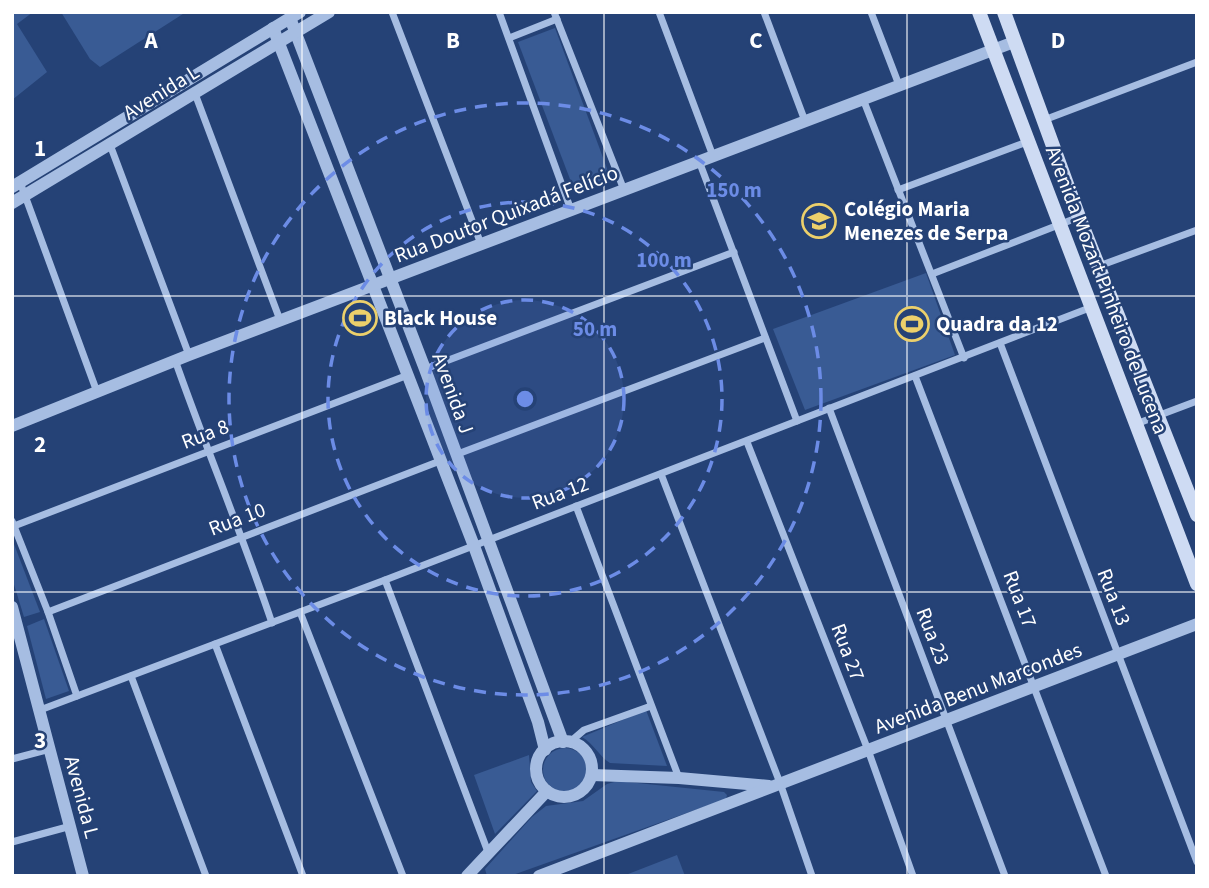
<svg xmlns="http://www.w3.org/2000/svg" width="1209" height="888" font-family="'Source Sans 3',sans-serif">
  <style>
    .green { fill: #395b94 }
    .lines { fill: none; stroke-linecap: round; stroke-linejoin: round }
    .minor { stroke: #a6bde2; stroke-width: 7 }
    .tertiary { stroke: #a6bde2; stroke-width: 12 }
    .secondary { stroke: #cedbf3; stroke-width: 14 }
    .grid { fill: none; stroke: #fff; stroke-width: 2; stroke-opacity: 0.55 }
    .ring { fill: none; stroke: #6c8ce6; stroke-width: 3.5; stroke-dasharray: 12 9 }
    .labels { text-anchor: middle; stroke-width: 5; stroke-linejoin: round; paint-order: stroke }
    .street-label { font-size: 21px; fill: #fff; stroke: #254276 }
    .poi-label { font-size: 21px; font-weight: bold; fill: #fff; stroke: #254276; text-anchor: start }
    .grid-label { font-size: 23px; text-anchor: middle; font-weight: bold; fill: #fff; stroke: #254276; stroke-width: 5; stroke-linejoin: round; paint-order: stroke }
    .centre { fill: #6c8ce6; stroke: #254276; stroke-width: 3.5 }
    .ring-label { font-size: 21px; text-anchor: middle; font-weight: bold; fill: #6c8ce6; stroke: #254276; stroke-width: 5; stroke-linejoin: round; paint-order: stroke }
  </style>
  <rect width="100%" height="100%" fill="#254276"/>
  <g class="green">
    <path d="M 12,12 L 33,12 L 17,24 L 47,72 L 12,100 Z"/>
    <path d="M 61,12 L 186,12 L 100,67 L 90,59 Z"/>
    <path d="M 555,28 L 612,182 L 576,195 L 518,42 Z"/>
    <path d="M 926,273 L 955,355 L 805,410 L 773,329 Z"/>
    <path d="M 12,539 L 40,612 L 24,617 L 12,578 Z"/>
    <path d="M 44,619 L 69,691 L 46,699 L 27,626 Z"/>
    <path d="M 646,710 L 667,766 L 610,763 C 599,756 594,744 582,737 Z"/>
    <circle cx="565" cy="770" r="22"/>
    <path d="M 529,755 L 531,782 L 537,791 L 495,834 L 474,775 Z"/>
    <path d="M 618,781 L 724,792 L 727,795 L 726,799 L 510,876 L 487,876 L 485,869 L 532,817 L 546,806 L 583,801 L 607,784 Z"/>
    <path d="M 677,855 L 685,876 L 623,876 Z"/>
  </g>
  <g class="lines">
    <g class="minor">
      <path d="M 392,12 L 481,244"/>
      <path d="M 499,12 L 571,210"/>
      <path d="M 554,12 L 624,190"/>
      <path d="M 659,12 L 713,156"/>
      <path d="M 764,12 L 805,121"/>
      <path d="M 871,12 L 899,85"/>
      <path d="M 509,38 L 557,19"/>
      <path d="M 194,91 L 280,320"/>
      <path d="M 863,99 L 964,358"/>
      <path d="M 1044,120 L 1197,62"/>
      <path d="M 109,142 L 189,355"/>
      <path d="M 699,161 L 797,421"/>
      <path d="M 20,182 L 97,392"/>
      <path d="M 898,190 L 1027,142"/>
      <path d="M 1099,266 L 1197,230"/>
      <path d="M 932,274 L 1079,217"/>
      <path d="M 1000,343 L 1197,862"/>
      <path d="M 175,360 C 206,448 242,534 272,623"/>
      <path d="M 425,369 L 734,252"/>
      <path d="M 915,376 L 1106,876"/>
      <path d="M 829,408 L 1005,876"/>
      <path d="M 1136,424 L 1197,401"/>
      <path d="M 747,442 L 868,750 L 913,876"/>
      <path d="M 455,455 L 765,338"/>
      <path d="M 661,474 L 780,783 L 812,876"/>
      <path d="M 576,506 L 679,778"/>
      <path d="M 12,521 L 48,612 L 77,696"/>
      <path d="M 14,526 L 408,375"/>
      <path d="M 385,580 L 488,852"/>
      <path d="M 48,612 L 440,461"/>
      <path d="M 300,612 L 403,876"/>
      <path d="M 215,644 L 303,876"/>
      <path d="M 131,676 L 206,876"/>
      <path d="M 40,710 L 385,580 L 1092,307"/>
      <path d="M 570,742 L 584,730 L 651,706"/>
      <path d="M 12,759 L 50,749"/>
      <path d="M 12,842 L 71,826"/>
    </g>
    <g class="tertiary">
      <path d="M 290,18 L 425,369 L 563,742"/>
      <path d="M 273,28 L 474,546 L 538,722 L 545,750"/>
      <path d="M 12,187 L 300,12"/>
      <path d="M 12,203 L 329,12"/>
      <path d="M 12,426 L 189,355 L 1014,42"/>
      <path d="M 12,607 L 83,876"/>
      <circle cx="564" cy="769" r="28"/>
      <path d="M 592,775 L 679,778 L 769,786"/>
      <path d="M 467,876 L 547,791"/>
      <path d="M 539,876 L 1197,624"/>
    </g>
    <g class="secondary">
      <path d="M 979,12 L 1197,584"/>
      <path d="M 1004,12 L 1079,217 L 1197,515"/>
    </g>
  </g>
  <path class="grid" d="M 302,12 L 302,876M 604,12 L 604,876M 907,12 L 907,876M 12,296 L 1197,296M 12,592 L 1197,592"/>
  <circle cx="525" cy="399" r="99" fill="#6c8ce6" fill-opacity=".12"/>
  <g class="ring">
    <circle cx="525" cy="399" r="99"/>
    <circle cx="525" cy="399" r="197"/>
    <circle cx="525" cy="399" r="296"/>
  </g>
  <defs>
    <g id="school-ring" transform="scale(1.75)"><circle r="9.5" fill="#254276" stroke="#ecd06b" stroke-width="1.5"/><path d="M0-5L7-2L0 1L-7-2ZM-4 1L0 2.5L4 1V4Q0 6-4 4Z" fill="#ecd06b"/></g>
    <g id="stadium-ring" transform="scale(1.75)"><circle r="9.5" fill="#254276" stroke="#ecd06b" stroke-width="1.5"/><path d="M0-5a6.5 5 0 1 0 0 10a6.5 5 0 1 0 0-10ZM-3.5-1.8h7v3.6h-7Z" fill="#ecd06b"/></g>
  </defs>
  <g fill-rule="evenodd">
    <use href="#school-ring" x="819" y="221"/>
    <use href="#stadium-ring" x="360" y="318"/>
    <use href="#stadium-ring" x="912" y="324"/>
  </g>
  <g class="labels">
    <g class="street-label">
      <text transform="translate(161 92) rotate(-32)" y="7">Avenida L</text>
      <text transform="translate(506 214) rotate(-21)" y="7">Rua Doutor Quixadá Felício</text>
      <text transform="translate(1107 290) rotate(69)" y="7">Avenida Mozart Pinheiro de Lucena</text>
      <text transform="translate(453 393) rotate(70)" y="7">Avenida J</text>
      <text transform="translate(205 434) rotate(-21)" y="7">Rua 8</text>
      <text transform="translate(560 493) rotate(-21)" y="7">Rua 12</text>
      <text transform="translate(237 519) rotate(-21)" y="7">Rua 10</text>
      <text transform="translate(1114 597) rotate(69)" y="7">Rua 13</text>
      <text transform="translate(1020 599) rotate(69)" y="7">Rua 17</text>
      <text transform="translate(933 636) rotate(69)" y="7">Rua 23</text>
      <text transform="translate(848 652) rotate(69)" y="7">Rua 27</text>
      <text transform="translate(978 688) rotate(-21)" y="7">Avenida Benu Marcondes</text>
      <text transform="translate(82 797) rotate(75)" y="7">Avenida L</text>
    </g>
    <g class="poi-label">
      <text x="844" y="216">Colégio Maria<tspan x="844" dy="24">Menezes de Serpa</tspan></text>
      <text x="384" y="325">Black House</text>
      <text x="936" y="331">Quadra da 12</text>
    </g>
  </g>
  <g class="grid-label">
    <text x="151" y="48">A</text>
    <text x="453" y="48">B</text>
    <text x="756" y="48">C</text>
    <text x="1058" y="48">D</text>
    <text x="40" y="156">1</text>
    <text x="40" y="452">2</text>
    <text x="40" y="748">3</text>
  </g>
  <circle cx="525" cy="399" r="10" class="centre"/>
  <g class="ring-label">
    <text x="734" y="197">150 m</text>
    <text x="664" y="267">100 m</text>
    <text x="595" y="336">50 m</text>
  </g>
  <rect width="1209" height="888" fill="none" stroke="#ffffff" stroke-width="28"/>
</svg>
